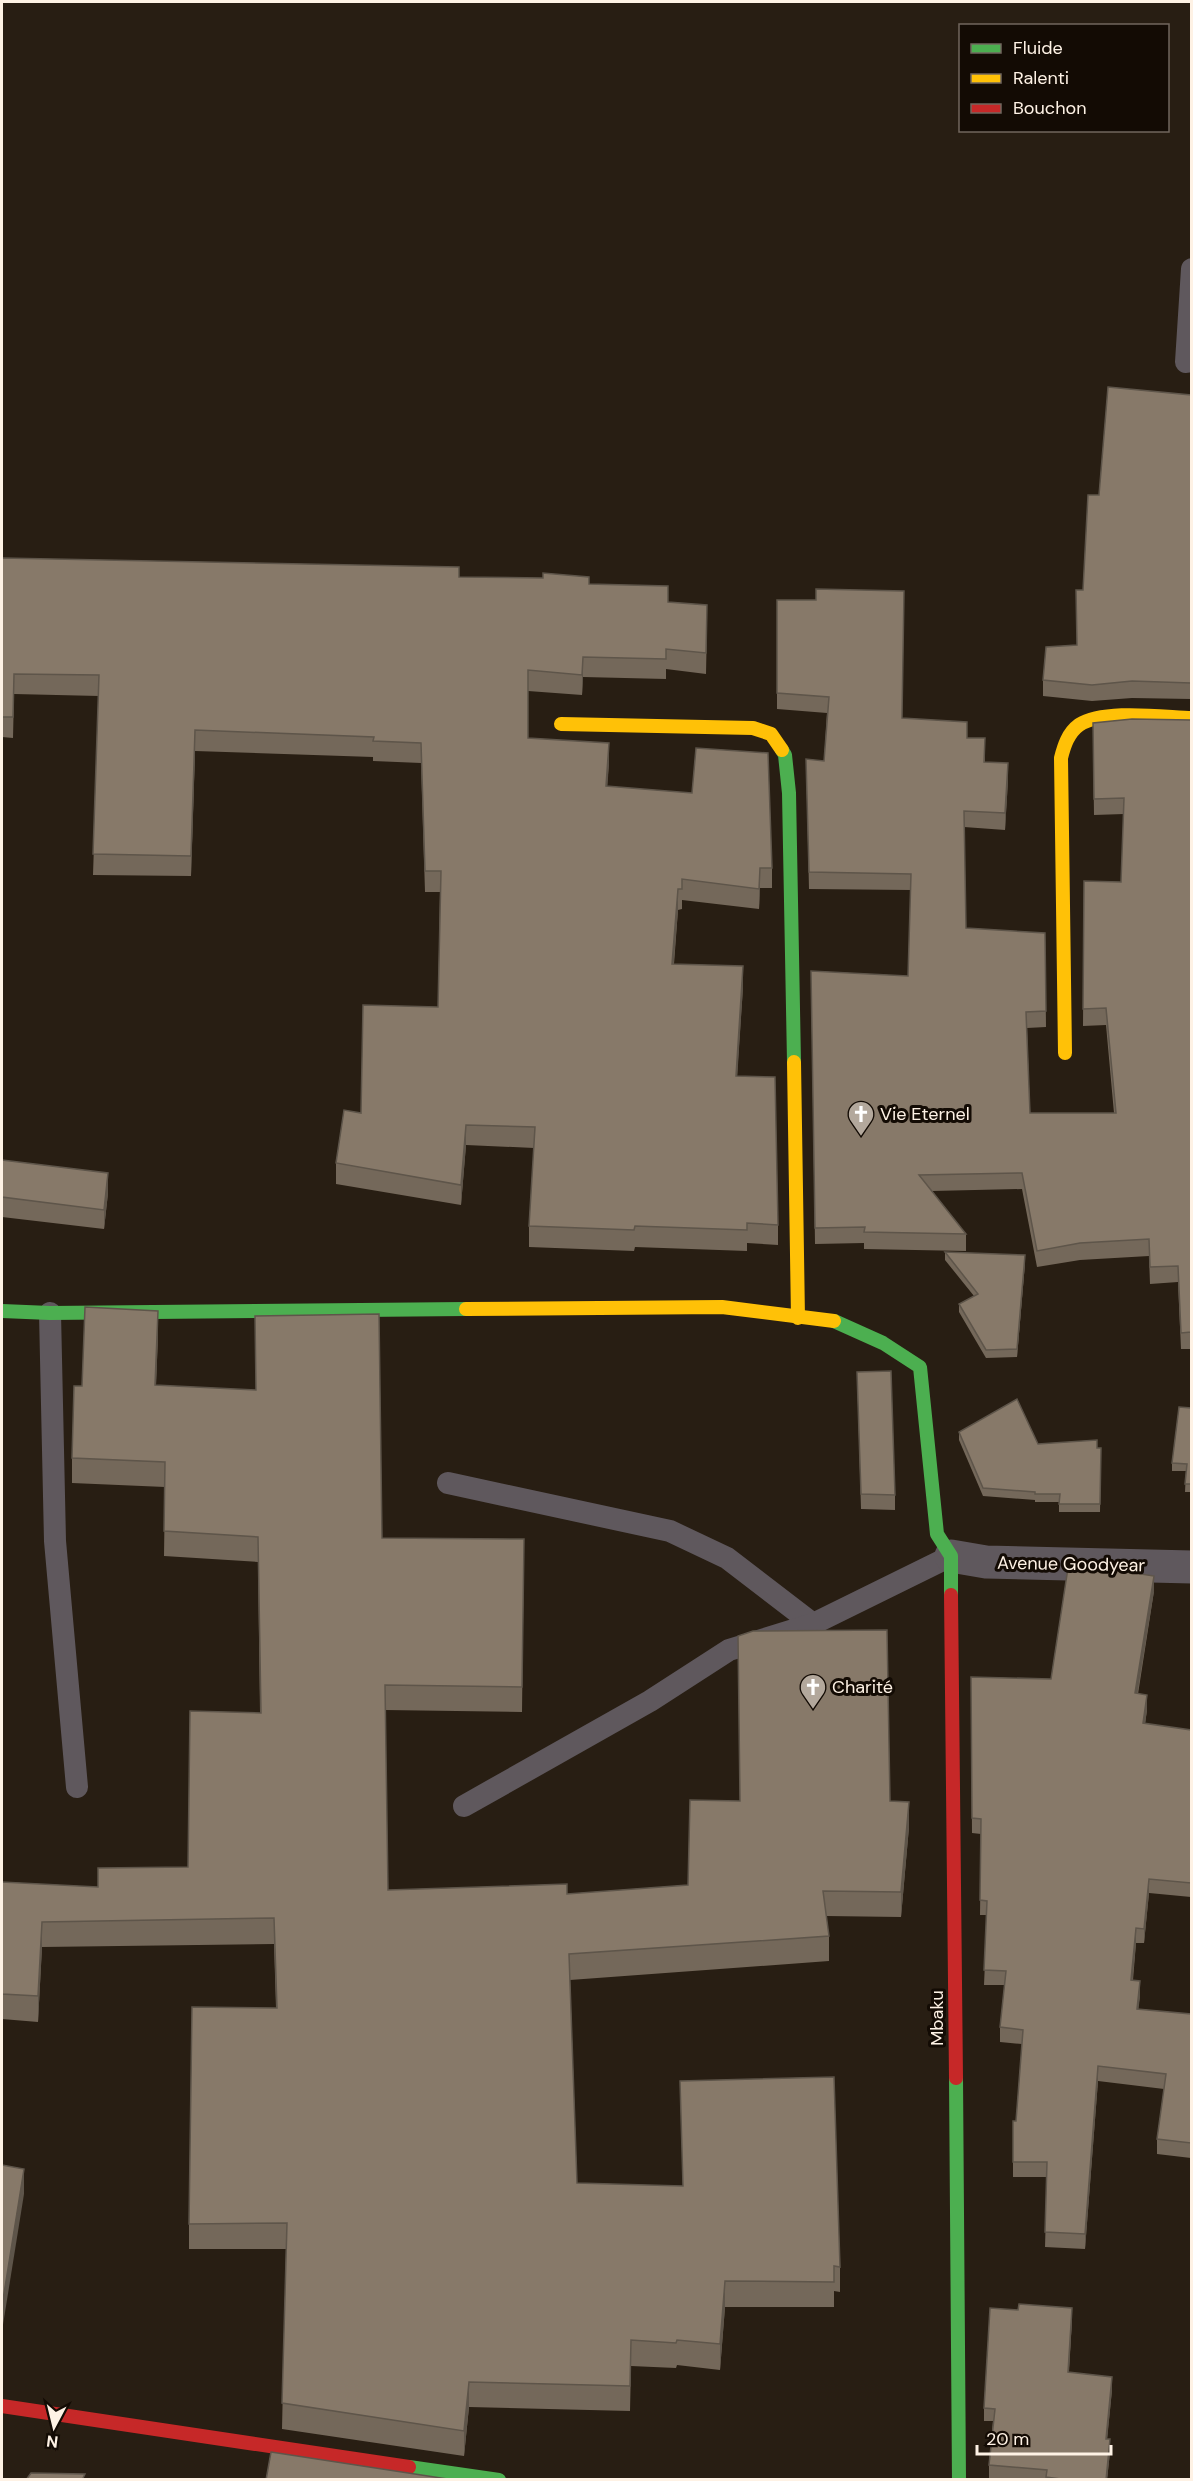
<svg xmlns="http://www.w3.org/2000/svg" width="1193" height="2481" font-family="'DM Sans',sans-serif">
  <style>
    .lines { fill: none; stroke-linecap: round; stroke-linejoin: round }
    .lane { stroke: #5f585d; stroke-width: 22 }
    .street { stroke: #5f585d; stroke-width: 33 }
    .fast { stroke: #4caf50; stroke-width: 14 }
    .slow { stroke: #ffc107; stroke-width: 14 }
    .jam { stroke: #c62828; stroke-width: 14 }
    .wall { fill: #74685a }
    .shaded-wall { fill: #5e554a }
    .building { fill: #877969; stroke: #5e554a; stroke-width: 1.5 }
    .labels { text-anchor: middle; stroke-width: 6; stroke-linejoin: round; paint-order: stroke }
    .poi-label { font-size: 18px; fill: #fef2e5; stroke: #130b04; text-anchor: start }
    .street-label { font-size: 18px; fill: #fef2e5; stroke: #130b04 }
  </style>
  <rect width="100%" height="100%" fill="#281e13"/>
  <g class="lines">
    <g class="lane">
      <path d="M 1186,362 L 1192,269"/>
      <path d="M 50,1313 L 55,1541 L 77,1787"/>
      <path d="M 448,1483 L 670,1531 L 727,1558 L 813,1624"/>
      <path d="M 464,1806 L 650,1701 L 729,1650 L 813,1624 L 951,1556"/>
    </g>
    <path class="street" d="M 951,1556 L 986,1562 L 1192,1567"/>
    <g class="fast">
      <path d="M 782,750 L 785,755 L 789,793 L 794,1062"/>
      <path d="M 2,1311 L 50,1313 L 466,1309"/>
      <path d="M 834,1321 L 883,1343 L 920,1367 L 937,1534 L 951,1556 L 951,1595"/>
      <path d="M 956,2078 L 959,2480"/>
      <path d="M 409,2467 L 499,2480"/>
    </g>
    <g class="slow">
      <path d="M 561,724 L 753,728 L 771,734 L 782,750"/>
      <path d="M 1065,1053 L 1061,758 C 1064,746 1068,733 1079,725 C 1104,709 1162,717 1192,718"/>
      <path d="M 794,1062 L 798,1318"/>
      <path d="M 466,1309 L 722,1307 L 834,1321"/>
    </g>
    <g class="jam">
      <path d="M 951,1595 L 956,2078"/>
      <path d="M 2,2406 L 409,2467"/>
    </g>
  </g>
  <g class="wall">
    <path d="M 1191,395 L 1191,699 L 1132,698 L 1092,701 L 1043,696 L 1043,680 L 1077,645 L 1083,590 L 1099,495 Z"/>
    <path d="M 2,558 L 459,577 L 589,584 L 668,603 L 707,625 L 706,674 L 666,669 L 666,679 L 583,677 L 582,695 L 528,691 L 528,738 L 609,763 L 607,786 L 772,868 L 772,888 L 760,888 L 759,909 L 682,900 L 682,909 L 678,910 L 674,964 L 743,987 L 737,1076 L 778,1225 L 778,1245 L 747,1243 L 747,1251 L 635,1247 L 634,1251 L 529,1247 L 529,1226 L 534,1148 L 466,1145 L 461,1205 L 336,1184 L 336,1163 L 361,1113 L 438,1007 L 440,892 L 425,892 L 421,763 L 373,761 L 373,757 L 195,751 L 191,876 L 93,875 L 99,696 L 14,694 L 13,738 L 2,737 Z"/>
    <path d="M 777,600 L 902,718 L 967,738 L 985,755 L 985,762 L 1008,780 L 1005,830 L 964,827 L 966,928 L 1045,933 L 1046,1027 L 1027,1028 L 1030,1113 L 1114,1113 L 1106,1025 L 1083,1026 L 1084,881 L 1121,882 L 1124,814 L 1094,815 L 1093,740 L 1191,720 L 1191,1349 L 1181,1349 L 1178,1282 L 1150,1284 L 1149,1256 L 1080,1260 L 1037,1267 L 1022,1189 L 932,1191 L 966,1234 L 966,1251 L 864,1249 L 864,1243 L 815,1244 L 811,971 L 908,976 L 911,890 L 809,889 L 806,759 L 824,761 L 827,713 L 777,709 Z"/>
    <path d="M 2,1160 L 108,1193 L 104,1229 L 2,1217 Z"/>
    <path d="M 945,1252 L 1025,1263 L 1017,1357 L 986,1358 L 959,1312 L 959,1304 L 974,1296 L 945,1260 Z"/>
    <path d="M 158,1336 L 156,1385 L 382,1538 L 524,1539 L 522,1712 L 385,1710 L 388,1890 L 567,1894 L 688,1885 L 739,1801 L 890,1801 L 909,1827 L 901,1917 L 826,1916 L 829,1936 L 829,1961 L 570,1980 L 577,2183 L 683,2186 L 680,2081 L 840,2267 L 840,2292 L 834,2291 L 834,2307 L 725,2307 L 720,2370 L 677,2365 L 676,2368 L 631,2366 L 630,2411 L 469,2407 L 464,2456 L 282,2429 L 286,2249 L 189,2249 L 189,2224 L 276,2008 L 274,1944 L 42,1947 L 38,2022 L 2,2019 L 2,1882 L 98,1887 L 188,1867 L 260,1713 L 258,1562 L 164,1556 L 165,1487 L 72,1483 L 72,1458 L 82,1386 Z"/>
    <path d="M 857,1372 L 895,1495 L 895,1510 L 861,1509 Z"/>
    <path d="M 1191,1408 L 1191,1492 L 1185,1492 L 1186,1471 L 1172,1471 L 1172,1463 Z"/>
    <path d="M 959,1432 L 1038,1444 L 1101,1448 L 1100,1512 L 1059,1512 L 1059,1502 L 1035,1502 L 1035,1500 L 983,1496 L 959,1440 Z"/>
    <path d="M 1154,1591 L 1138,1694 L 1147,1710 L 1145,1724 L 1191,1730 L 1191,1897 L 1149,1893 L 1144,1943 L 1136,1943 L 1133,1980 L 1140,1996 L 1138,2009 L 1191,2014 L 1191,2158 L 1157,2154 L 1157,2139 L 1164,2089 L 1098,2081 L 1085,2249 L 1045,2247 L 1047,2177 L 1013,2177 L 1013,2121 L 1016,2121 L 1022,2044 L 1000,2042 L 1000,2027 L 1005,1985 L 984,1985 L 987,1915 L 980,1915 L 981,1834 L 972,1833 L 971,1677 L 1051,1679 Z"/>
    <path d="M 1072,2320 L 1069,2372 L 1112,2390 L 1107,2439 L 1110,2452 L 1107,2480 L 1011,2480 L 989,2478 L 989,2465 L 993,2421 L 984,2421 L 984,2408 Z"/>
  </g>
  <g class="shaded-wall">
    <path d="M 583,657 L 583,677 L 582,695 L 582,675 Z"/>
    <path d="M 195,730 L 195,751 L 191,876 L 191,856 Z"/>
    <path d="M 609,743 L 609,763 L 606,807 L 606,786 Z"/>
    <path d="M 1008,763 L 1008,780 L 1005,830 L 1005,813 Z"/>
    <path d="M 760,868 L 760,888 L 759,909 L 759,889 Z"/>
    <path d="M 678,889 L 678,910 L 672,984 L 672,964 Z"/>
    <path d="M 743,966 L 743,987 L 736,1096 L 736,1076 Z"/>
    <path d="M 466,1125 L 466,1145 L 461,1205 L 461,1185 Z"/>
    <path d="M 108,1173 L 108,1193 L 104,1229 L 104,1210 Z"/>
    <path d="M 1025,1255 L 1025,1263 L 1017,1357 L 1017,1349 Z"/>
    <path d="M 158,1311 L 158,1336 L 155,1410 L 155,1385 Z"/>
    <path d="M 1154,1576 L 1154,1591 L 1135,1708 L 1135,1693 Z"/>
    <path d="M 1147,1695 L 1147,1710 L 1143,1738 L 1143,1723 Z"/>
    <path d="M 909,1802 L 909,1827 L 901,1917 L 901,1892 Z"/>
    <path d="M 1149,1879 L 1149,1893 L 1144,1943 L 1144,1929 Z"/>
    <path d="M 42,1922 L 42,1947 L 38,2022 L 38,1996 Z"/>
    <path d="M 1136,1928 L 1136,1943 L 1131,1995 L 1131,1980 Z"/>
    <path d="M 1140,1981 L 1140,1996 L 1137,2023 L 1137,2009 Z"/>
    <path d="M 1098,2066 L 1098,2081 L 1085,2249 L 1085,2234 Z"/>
    <path d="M 24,2169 L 24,2194 L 2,2331 L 2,2306 Z"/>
    <path d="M 725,2281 L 725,2307 L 720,2370 L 720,2344 Z"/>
    <path d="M 1072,2308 L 1072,2320 L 1068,2384 L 1068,2372 Z"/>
    <path d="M 1112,2377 L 1112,2390 L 1106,2451 L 1106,2439 Z"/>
    <path d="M 469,2382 L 469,2407 L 464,2456 L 464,2431 Z"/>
    <path d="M 1110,2439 L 1110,2452 L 1107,2480 L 1106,2480 Z"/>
  </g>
  <g class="building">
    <path d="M 1108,387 L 1191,395 L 1191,683 L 1132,681 L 1092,685 L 1043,680 L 1046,647 L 1077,645 L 1076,590 L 1083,590 L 1088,495 L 1099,495 Z"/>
    <path d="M 2,558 L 459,567 L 459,577 L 543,578 L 543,573 L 589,577 L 589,584 L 668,586 L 668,602 L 707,605 L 706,653 L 666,649 L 666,659 L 583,657 L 582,675 L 528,670 L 528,738 L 609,743 L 606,786 L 692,793 L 696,748 L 768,753 L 772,868 L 760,868 L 759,889 L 682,879 L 682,889 L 678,889 L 672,964 L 743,966 L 736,1076 L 775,1077 L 778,1225 L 747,1223 L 747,1230 L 635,1226 L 634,1230 L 529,1226 L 535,1127 L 466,1125 L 461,1185 L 336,1163 L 344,1110 L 361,1113 L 363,1005 L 438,1007 L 441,871 L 425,871 L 421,743 L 373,741 L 374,737 L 195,730 L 191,856 L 93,854 L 99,675 L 14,674 L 13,717 L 2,717 Z"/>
    <path d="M 816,589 L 904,591 L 902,718 L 967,722 L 967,738 L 985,738 L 984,762 L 1008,763 L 1005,813 L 964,811 L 966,928 L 1045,933 L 1046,1011 L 1026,1012 L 1030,1113 L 1116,1113 L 1106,1008 L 1083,1009 L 1084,881 L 1121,882 L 1124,798 L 1094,799 L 1093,723 L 1132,719 L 1191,720 L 1191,1332 L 1181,1333 L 1178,1266 L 1150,1267 L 1149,1239 L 1080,1243 L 1037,1251 L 1022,1173 L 919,1175 L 966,1234 L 864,1232 L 865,1227 L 815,1228 L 811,971 L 908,976 L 911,874 L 809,872 L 806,759 L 824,761 L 829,697 L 777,693 L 777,600 L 816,600 Z"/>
    <path d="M 2,1160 L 108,1173 L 104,1210 L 2,1197 Z"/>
    <path d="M 945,1252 L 1025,1255 L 1017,1349 L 986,1350 L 959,1304 L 978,1294 Z"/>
    <path d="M 85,1307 L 158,1311 L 155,1385 L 256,1390 L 255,1316 L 379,1314 L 382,1538 L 524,1539 L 522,1687 L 385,1685 L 388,1890 L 567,1884 L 567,1894 L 688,1885 L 690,1800 L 740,1801 L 738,1636 L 753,1631 L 887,1630 L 890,1801 L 909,1802 L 901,1892 L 823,1891 L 829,1936 L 569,1954 L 577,2183 L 683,2186 L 680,2081 L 834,2077 L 840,2267 L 834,2266 L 834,2282 L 725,2281 L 720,2344 L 677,2340 L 676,2343 L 631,2340 L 630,2386 L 469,2382 L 464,2431 L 282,2403 L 287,2223 L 189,2224 L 192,2007 L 277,2008 L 274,1918 L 42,1922 L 38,1996 L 2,1994 L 2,1882 L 98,1887 L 98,1868 L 188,1867 L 190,1711 L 261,1713 L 258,1537 L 164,1531 L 165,1462 L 72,1458 L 74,1386 L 82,1386 Z"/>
    <path d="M 891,1371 L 895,1495 L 861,1494 L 857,1372 Z"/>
    <path d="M 1017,1399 L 1038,1444 L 1097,1440 L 1097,1448 L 1101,1448 L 1100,1504 L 1059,1504 L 1060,1494 L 1035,1494 L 1035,1492 L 983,1488 L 959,1432 Z"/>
    <path d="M 1179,1407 L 1191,1408 L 1191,1484 L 1185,1484 L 1187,1464 L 1172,1463 Z"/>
    <path d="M 1068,1568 L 1109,1569 L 1154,1576 L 1135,1693 L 1147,1695 L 1143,1723 L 1191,1730 L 1191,1883 L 1149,1879 L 1144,1929 L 1136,1928 L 1131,1980 L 1140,1981 L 1137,2009 L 1191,2014 L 1191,2143 L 1157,2139 L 1166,2074 L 1098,2066 L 1085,2234 L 1045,2232 L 1047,2162 L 1013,2162 L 1013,2121 L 1016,2121 L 1023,2030 L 1000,2027 L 1006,1971 L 984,1970 L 987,1901 L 980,1900 L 981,1819 L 972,1818 L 971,1677 L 1051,1679 Z"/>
    <path d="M 2,2165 L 24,2169 L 2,2306 Z"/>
    <path d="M 1019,2304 L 1072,2308 L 1068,2372 L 1112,2377 L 1106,2439 L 1110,2439 L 1106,2480 L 1068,2480 L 1046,2477 L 1047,2470 L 989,2465 L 995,2409 L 984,2408 L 990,2308 L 1018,2310 Z"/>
    <path d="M 271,2452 L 454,2480 L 266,2480 Z"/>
    <path d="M 31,2473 L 85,2474 L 82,2480 L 26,2480 Z"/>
  </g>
  <defs>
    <g id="church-pin" transform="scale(1.35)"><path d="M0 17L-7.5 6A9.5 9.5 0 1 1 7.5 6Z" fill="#b3a89c" stroke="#130b04"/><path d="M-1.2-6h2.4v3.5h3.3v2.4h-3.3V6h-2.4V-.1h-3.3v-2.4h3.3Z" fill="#fff"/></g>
  </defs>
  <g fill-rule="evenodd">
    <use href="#church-pin" x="861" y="1114"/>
    <use href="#church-pin" x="813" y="1687"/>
  </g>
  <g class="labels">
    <g class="poi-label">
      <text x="880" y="1120">Vie Eternel</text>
      <text x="832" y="1693">Charité</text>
    </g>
    <g class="street-label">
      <text transform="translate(1071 1564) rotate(1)" y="6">Avenue Goodyear</text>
      <text transform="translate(937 2018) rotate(-90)" y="6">Mbaku</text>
    </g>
  </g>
  <rect width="1193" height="2481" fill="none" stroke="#fef2e5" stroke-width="6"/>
  <rect x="959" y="24" width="210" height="108" fill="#130b04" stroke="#71675e" stroke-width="1.5"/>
  <rect x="971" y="44" width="30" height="9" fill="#4caf50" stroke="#71675e" stroke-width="1.5"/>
  <text x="1013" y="54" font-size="18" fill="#fef2e5">Fluide</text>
  <rect x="971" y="74" width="30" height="9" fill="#ffc107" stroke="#71675e" stroke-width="1.5"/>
  <text x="1013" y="84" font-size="18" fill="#fef2e5">Ralenti</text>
  <rect x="971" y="104" width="30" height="9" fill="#c62828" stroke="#71675e" stroke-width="1.5"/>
  <text x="1013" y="114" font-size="18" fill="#fef2e5">Bouchon</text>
  <g transform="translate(54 2427) rotate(187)" stroke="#130b04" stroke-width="4.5" paint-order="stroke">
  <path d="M0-4.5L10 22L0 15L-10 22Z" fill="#fef2e5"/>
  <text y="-9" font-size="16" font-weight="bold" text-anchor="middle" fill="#fef2e5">N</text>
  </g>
  <path d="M977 2445v9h134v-9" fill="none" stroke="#fef2e5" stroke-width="3"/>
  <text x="986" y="2445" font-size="18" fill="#fef2e5" stroke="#130b04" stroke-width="4.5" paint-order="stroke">20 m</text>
</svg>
